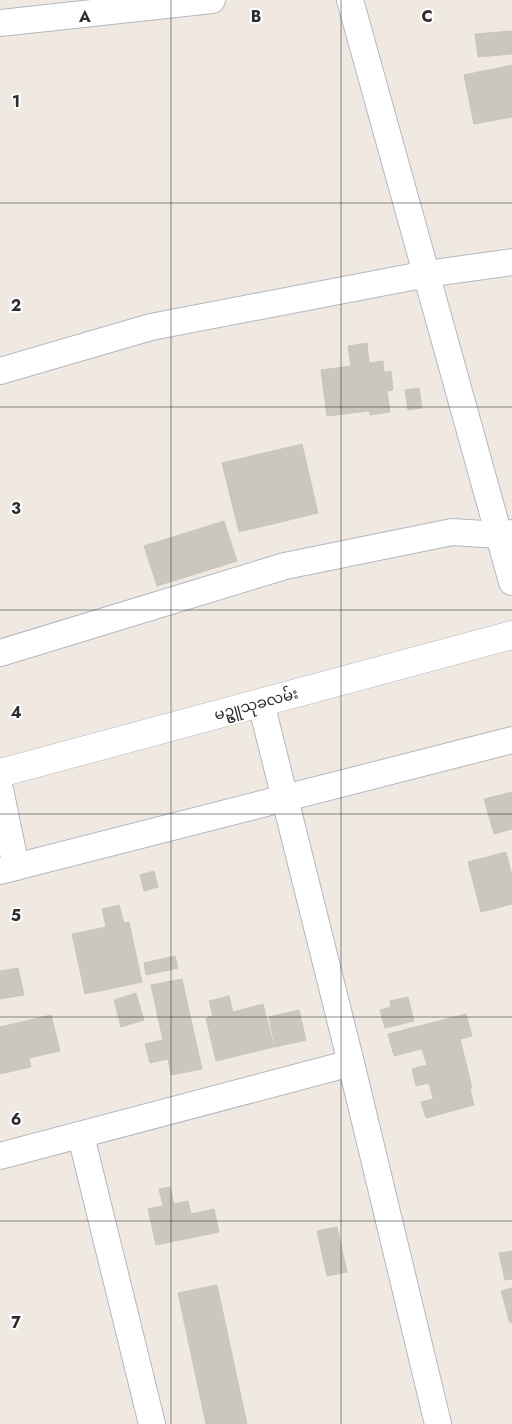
<svg xmlns="http://www.w3.org/2000/svg" width="512" height="1424" font-family="Jost,'Noto Sans Myanmar',sans-serif">
  <style>
    .building { fill: #cbc7bf; stroke: #cbc5ba }
    .lines { fill: none; stroke-linecap: round; stroke-linejoin: round }
    .street-casing { stroke: #b4b7c1; stroke-width: 28 }
    .secondary-casing { stroke: #b4b7c1; stroke-width: 29 }
    .street { stroke: #fff; stroke-width: 26 }
    .secondary { stroke: #fff; stroke-width: 28 }
    .grid { fill: none; stroke: #2e2e2e; stroke-width: 1; stroke-opacity: 0.55 }
    .labels { text-anchor: middle; stroke-width: 4; stroke-linejoin: round; paint-order: stroke }
    .street-label { font-size: 15px; fill: #2e2e2e; stroke: #fff }
    .grid-label { font-size: 16px; text-anchor: middle; font-weight: bold; fill: #2e2e2e; stroke: #fff; stroke-width: 4; stroke-linejoin: round; paint-order: stroke }
  </style>
  <rect width="100%" height="100%" fill="#efe9e1"/>
  <g class="building">
    <path d="M 512,31 L 512,54 L 478,57 L 475,34 Z"/>
    <path d="M 512,65 L 512,117 L 474,124 L 464,75 Z"/>
    <path d="M 367,343 L 369,363 L 383,361 L 384,372 L 391,371 L 393,390 L 387,391 L 390,412 L 370,415 L 369,411 L 327,416 L 321,370 L 351,366 L 348,346 Z"/>
    <path d="M 419,388 L 422,408 L 408,410 L 405,390 Z"/>
    <path d="M 302,444 L 318,513 L 239,532 L 222,463 Z"/>
    <path d="M 224,521 L 237,561 L 157,586 L 144,546 Z"/>
    <path d="M 512,792 L 512,829 L 494,834 L 484,799 Z"/>
    <path d="M 506,852 L 512,876 L 512,904 L 481,912 L 468,862 Z"/>
    <path d="M 154,871 L 158,887 L 144,891 L 140,875 Z"/>
    <path d="M 119,905 L 124,923 L 129,922 L 142,982 L 85,994 L 72,934 L 106,927 L 102,909 Z"/>
    <path d="M 175,956 L 178,968 L 146,975 L 144,963 Z"/>
    <path d="M 18,968 L 24,995 L 0,999 L 0,971 Z"/>
    <path d="M 182,979 L 202,1069 L 171,1075 L 168,1059 L 150,1063 L 145,1044 L 163,1040 L 151,985 Z"/>
    <path d="M 136,993 L 144,1020 L 121,1027 L 114,1000 Z"/>
    <path d="M 229,996 L 233,1012 L 263,1004 L 274,1047 L 216,1061 L 206,1018 L 213,1016 L 209,1001 Z"/>
    <path d="M 408,997 L 414,1021 L 385,1028 L 380,1010 L 391,1007 L 390,1001 Z"/>
    <path d="M 299,1010 L 306,1040 L 275,1047 L 269,1017 Z"/>
    <path d="M 466,1014 L 472,1036 L 394,1056 L 388,1034 Z"/>
    <path d="M 51,1015 L 60,1051 L 29,1058 L 31,1067 L 0,1074 L 0,1027 Z"/>
    <path d="M 460,1039 L 472,1088 L 433,1098 L 429,1083 L 416,1086 L 412,1069 L 427,1065 L 422,1049 Z"/>
    <path d="M 470,1089 L 474,1105 L 426,1118 L 421,1102 Z"/>
    <path d="M 170,1187 L 174,1204 L 188,1201 L 191,1214 L 214,1209 L 219,1232 L 156,1245 L 148,1209 L 163,1206 L 159,1189 Z"/>
    <path d="M 337,1227 L 347,1272 L 327,1276 L 317,1231 Z"/>
    <path d="M 512,1251 L 512,1279 L 505,1280 L 499,1253 Z"/>
    <path d="M 217,1285 L 247,1424 L 206,1424 L 178,1293 Z"/>
    <path d="M 512,1288 L 512,1322 L 510,1323 L 501,1291 Z"/>
  </g>
  <g class="lines">
    <g class="street-casing">
      <g id="street">
        <path d="M 350,0 L 512,582"/>
        <path d="M 0,23 L 212,0"/>
        <path d="M 0,371 L 151,327 L 427,274 L 512,262"/>
        <path d="M 0,653 L 285,566 L 452,532 L 499,535 L 512,533"/>
        <path d="M 261,703 L 351,1063 L 438,1424"/>
        <path d="M 0,789 L 16,867"/>
        <path d="M 0,871 L 512,740"/>
        <path d="M 81,1136 L 152,1424"/>
        <path d="M 0,1156 L 351,1063"/>
      </g>
    </g>
    <g class="secondary-casing">
      <path id="secondary" d="M 0,773 L 512,635"/>
    </g>
    <use href="#street" class="street"/>
    <use href="#secondary" class="secondary"/>
  </g>
  <path class="grid" d="M 171,0 L 171,1424M 341,0 L 341,1424M 0,203 L 512,203M 0,407 L 512,407M 0,610 L 512,610M 0,814 L 512,814M 0,1017 L 512,1017M 0,1221 L 512,1221"/>
  <g class="labels">
    <g class="street-label">
      <text transform="translate(256 704) rotate(-15)" y="5">မဥ္ဇူသုခလမ်း</text>
    </g>
  </g>
  <g class="grid-label">
    <text x="85" y="22">A</text>
    <text x="256" y="22">B</text>
    <text x="427" y="22">C</text>
    <text x="16" y="107">1</text>
    <text x="16" y="311">2</text>
    <text x="16" y="514">3</text>
    <text x="16" y="718">4</text>
    <text x="16" y="921">5</text>
    <text x="16" y="1125">6</text>
    <text x="16" y="1328">7</text>
  </g>
</svg>
